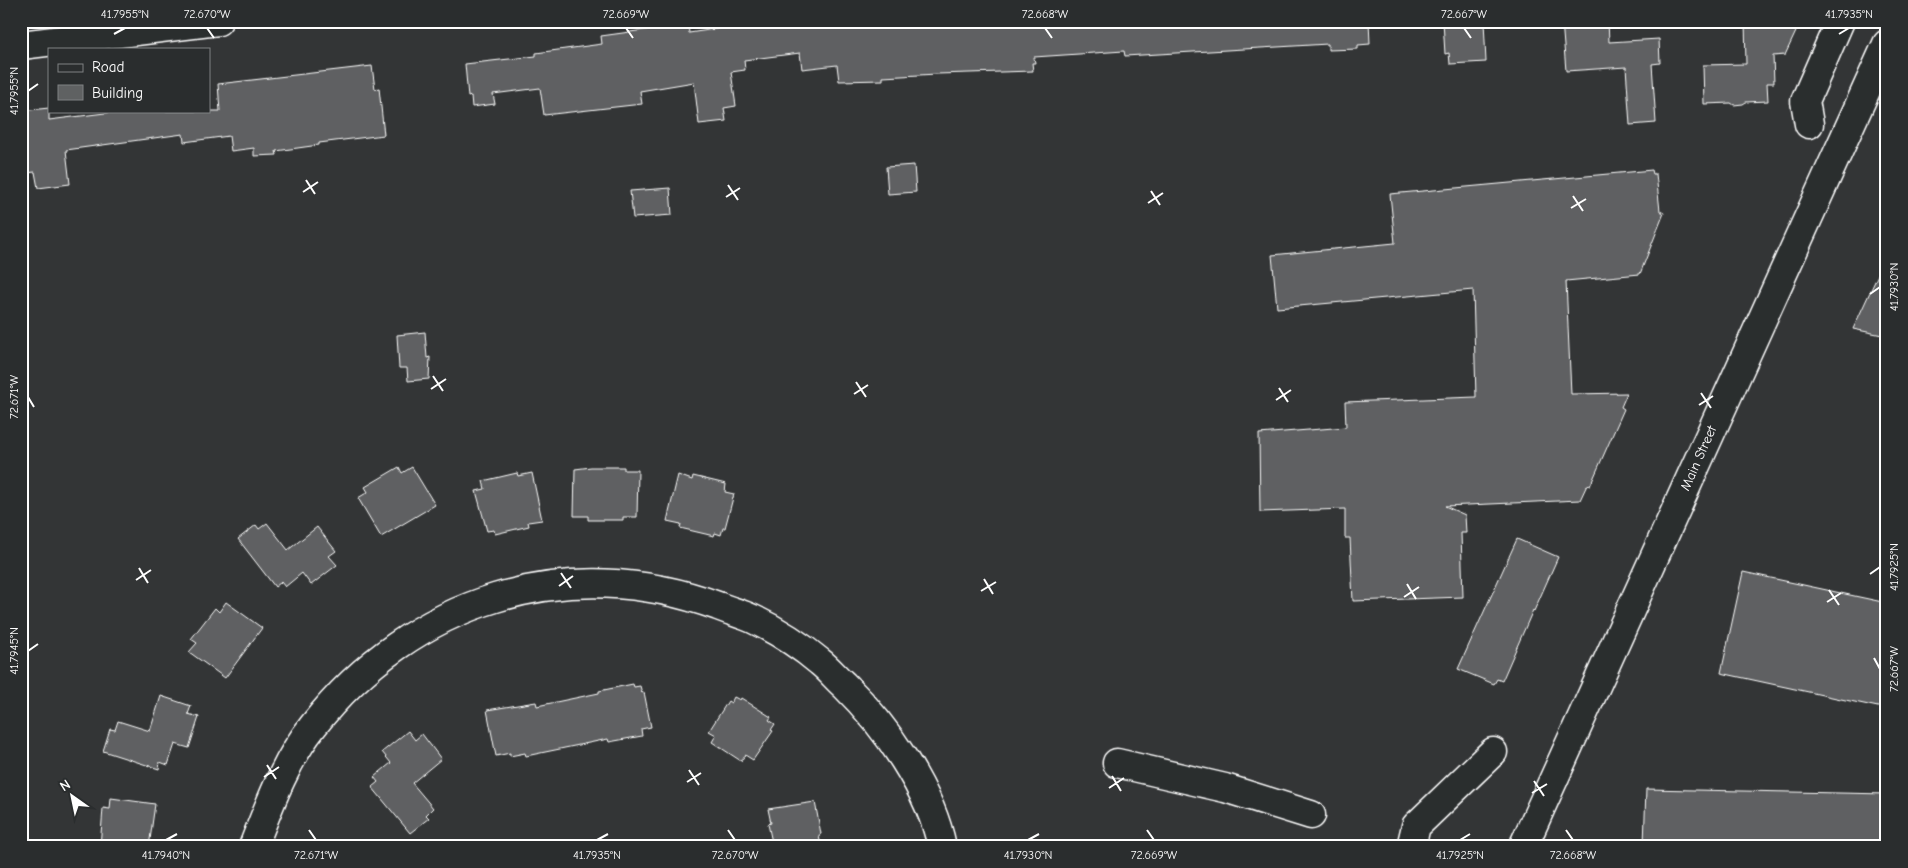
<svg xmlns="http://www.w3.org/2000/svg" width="1908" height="868" font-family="'Comic Neue',sans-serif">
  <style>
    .building { fill: #5f6162; stroke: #fff }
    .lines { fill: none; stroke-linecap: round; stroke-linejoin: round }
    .minor-casing { stroke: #fff; stroke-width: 31 }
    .major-casing { stroke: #fff; stroke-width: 31 }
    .minor { stroke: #2a2d2e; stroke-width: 28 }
    .major { stroke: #2a2d2e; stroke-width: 28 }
    .ticks { fill: none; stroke: #fff; stroke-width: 2 }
    .labels { text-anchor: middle; stroke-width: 4; stroke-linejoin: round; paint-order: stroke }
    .street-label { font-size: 14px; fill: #fff; stroke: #2a2d2e }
    .neatline { fill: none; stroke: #fff; stroke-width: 2 }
    .ticks-label { font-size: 12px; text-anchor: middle; fill: #fff }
  </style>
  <rect width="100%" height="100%" fill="#333536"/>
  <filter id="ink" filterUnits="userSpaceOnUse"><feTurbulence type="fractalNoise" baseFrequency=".02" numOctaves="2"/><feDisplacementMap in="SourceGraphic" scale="10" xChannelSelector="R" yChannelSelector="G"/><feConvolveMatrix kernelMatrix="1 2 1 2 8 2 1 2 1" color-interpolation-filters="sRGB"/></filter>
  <g filter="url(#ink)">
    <g class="building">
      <path d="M 768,21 L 1369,21 L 1370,44 L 1358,45 L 1358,49 L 1328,50 L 1328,44 L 1125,56 L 1124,51 L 1034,57 L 1035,63 L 1032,63 L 1033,71 L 937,74 L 883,77 L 883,80 L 839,81 L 837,65 L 802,69 L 800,53 L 744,60 L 745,70 L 731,72 L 736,106 L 724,108 L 726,121 L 699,124 L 694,82 L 640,91 L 642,104 L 544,115 L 540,88 L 493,94 L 495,104 L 472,107 L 471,96 L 468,97 L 465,64 L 536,56 L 536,53 L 602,44 L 601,36 L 688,24 L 689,33 Z"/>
      <path d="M 1443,21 L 1484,21 L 1486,62 L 1450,64 L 1449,53 L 1445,54 Z"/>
      <path d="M 1562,21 L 1608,21 L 1609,42 L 1659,39 L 1660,63 L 1652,64 L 1656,123 L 1630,125 L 1626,67 L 1566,71 Z"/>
      <path d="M 1745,21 L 1801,21 L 1785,55 L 1773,56 L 1774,83 L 1767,83 L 1768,101 L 1746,102 L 1743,104 L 1734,105 L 1731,103 L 1704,104 L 1703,65 L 1746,64 Z"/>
      <path d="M 372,66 L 375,89 L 379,88 L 384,135 L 319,143 L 319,145 L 276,151 L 277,155 L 254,156 L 254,148 L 231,151 L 229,136 L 184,142 L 183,134 L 66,150 L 70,184 L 38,188 L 35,172 L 26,173 L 21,136 L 21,111 L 49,108 L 49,120 L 121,111 L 220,111 L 218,84 Z"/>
      <path d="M 914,165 L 916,192 L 888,194 L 886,167 Z"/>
      <path d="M 1652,170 L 1653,174 L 1656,174 L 1660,211 L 1664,213 L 1640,274 L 1566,281 L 1571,394 L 1627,393 L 1621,407 L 1624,409 L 1590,486 L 1587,485 L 1580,500 L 1445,506 L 1465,515 L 1466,533 L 1461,533 L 1463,597 L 1353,601 L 1350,538 L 1345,538 L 1345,509 L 1260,512 L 1259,434 L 1346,427 L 1345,402 L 1476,397 L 1473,290 L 1277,308 L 1272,255 L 1395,243 L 1390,194 Z"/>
      <path d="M 670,188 L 672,215 L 633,218 L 630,191 Z"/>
      <path d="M 1887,255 L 1887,336 L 1853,329 Z"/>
      <path d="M 425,332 L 427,358 L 430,357 L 429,379 L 408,381 L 407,368 L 399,368 L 397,335 Z"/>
      <path d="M 399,467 L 402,473 L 412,467 L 435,505 L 381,537 L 358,498 L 368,492 L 365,487 Z"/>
      <path d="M 591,467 L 624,467 L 624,470 L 638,470 L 637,517 L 623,517 L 623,520 L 588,520 L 588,516 L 574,516 L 575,469 Z"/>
      <path d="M 517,473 L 518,476 L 532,473 L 542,520 L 528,522 L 529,526 L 495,534 L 494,530 L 487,531 L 476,491 L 485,489 L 483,481 Z"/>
      <path d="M 678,475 L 692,480 L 693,476 L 726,484 L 725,492 L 734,494 L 725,528 L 723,528 L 721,535 L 715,533 L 714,536 L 680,528 L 681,524 L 667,521 Z"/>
      <path d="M 267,523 L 288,550 L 317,527 L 336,551 L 329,556 L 337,565 L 311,585 L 302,573 L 285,587 L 281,582 L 275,587 L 238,539 L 256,525 L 259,529 Z"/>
      <path d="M 1517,539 L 1558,557 L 1534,611 L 1533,610 L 1502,681 L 1497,679 L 1494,684 L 1458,669 Z"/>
      <path d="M 1743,572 L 1887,603 L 1887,709 L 1721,673 Z"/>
      <path d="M 226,602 L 262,628 L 225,678 L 189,652 L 197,643 L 191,639 L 215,608 L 219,612 Z"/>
      <path d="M 633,684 L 634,687 L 640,686 L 642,693 L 644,692 L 651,727 L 641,729 L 642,736 L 609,742 L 608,739 L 526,756 L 525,753 L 510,756 L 510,753 L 496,756 L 487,710 L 536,702 L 537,706 L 599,693 L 599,691 Z"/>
      <path d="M 161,696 L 191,706 L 188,714 L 199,717 L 189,748 L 175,744 L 168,765 L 160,762 L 159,769 L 103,751 L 110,729 L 115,730 L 118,721 L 150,731 Z"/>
      <path d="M 734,697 L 740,700 L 741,698 L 771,717 L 769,720 L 775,724 L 771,730 L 773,731 L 753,760 L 745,755 L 741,761 L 712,742 L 716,735 L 709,731 L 728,701 L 731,703 Z"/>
      <path d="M 408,731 L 415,740 L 422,734 L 441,759 L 412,783 L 433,808 L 426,815 L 429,818 L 410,833 L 372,787 L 378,782 L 374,777 L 391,763 L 382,752 Z"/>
      <path d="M 1646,789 L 1887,794 L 1887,847 L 1654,847 L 1654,844 L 1644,844 Z"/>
      <path d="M 111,798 L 155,804 L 149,847 L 100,847 L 103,808 L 110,809 Z"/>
      <path d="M 815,802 L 821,834 L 819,835 L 821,847 L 773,847 L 768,824 L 771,823 L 768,809 Z"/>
    </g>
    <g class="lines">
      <g class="minor-casing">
        <g id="minor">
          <path d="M 21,45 L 218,21"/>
          <path d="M 1809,124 L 1805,101 L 1840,21"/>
          <path d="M 1117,763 L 1225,788 L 1311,815"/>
          <path d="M 253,847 C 269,806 285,761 313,726 C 411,600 568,550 718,606 C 730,611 742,614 753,619 C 776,630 801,646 820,662 C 829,669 836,678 844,685 C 885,725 931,790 942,847"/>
          <path d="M 1411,847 L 1416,826 L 1493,752"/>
        </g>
      </g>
      <g class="major-casing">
        <path id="major" d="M 1523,847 L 1887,44"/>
      </g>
      <use href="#minor" class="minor"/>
      <use href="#major" class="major"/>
    </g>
  </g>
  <path class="ticks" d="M 207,28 L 214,38M 626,28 L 633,38M 1045,28 L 1052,38M 1464,28 L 1471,38M 114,34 L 125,28M 1839,34 L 1849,28M 28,91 L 38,84M 306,180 L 315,194M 728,185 L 738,200M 1151,191 L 1160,205M 303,192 L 318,182M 1573,196 L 1583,211M 726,197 L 740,188M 1148,203 L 1163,193M 1571,208 L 1586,199M 1870,294 L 1880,287M 433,376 L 443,391M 856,382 L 866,397M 1279,388 L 1288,402M 431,389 L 446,379M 1701,393 L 1711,408M 854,394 L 868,385M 28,397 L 34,407M 1276,400 L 1291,390M 1699,405 L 1713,396M 139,568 L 148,583M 561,573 L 571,588M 1870,574 L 1880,567M 984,579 L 993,594M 136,580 L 151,570M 1407,584 L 1416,599M 559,586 L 573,576M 1829,590 L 1839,605M 981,591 L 996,582M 1404,597 L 1419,587M 1827,602 L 1841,593M 28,651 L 38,644M 1874,658 L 1880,669M 267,765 L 276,779M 689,770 L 699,785M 1112,776 L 1121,791M 264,777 L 279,767M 1534,781 L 1544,796M 687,782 L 701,773M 1109,788 L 1124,778M 1532,793 L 1547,784M 309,830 L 316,840M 728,830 L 735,840M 1147,830 L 1154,840M 1566,830 L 1573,840M 166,840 L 177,834M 597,840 L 608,834M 1028,840 L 1039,834M 1460,840 L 1470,834"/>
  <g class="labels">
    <g class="street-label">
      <text transform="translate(1698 458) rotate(-66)" y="5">Main Street</text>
    </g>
  </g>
  <rect width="1908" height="868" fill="none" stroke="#2a2d2e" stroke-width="55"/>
  <rect x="48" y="48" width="162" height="65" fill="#2a2d2e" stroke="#7f8182"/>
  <rect x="58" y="64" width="25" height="8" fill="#2a2d2e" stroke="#7f8182"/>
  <text x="92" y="72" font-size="15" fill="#ffffff">Road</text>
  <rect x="58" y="85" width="25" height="15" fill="#5f6162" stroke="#7f8182"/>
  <text x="92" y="98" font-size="15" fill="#ffffff">Building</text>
  <g transform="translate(72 796) rotate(327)" stroke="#2a2d2e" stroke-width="4" paint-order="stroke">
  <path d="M0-4L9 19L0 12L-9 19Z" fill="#ffffff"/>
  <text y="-8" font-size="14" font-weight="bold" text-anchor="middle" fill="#ffffff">N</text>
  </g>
  <rect x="28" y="28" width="1852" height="812" class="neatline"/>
  <g class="ticks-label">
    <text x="125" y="18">41.7955°N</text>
    <text x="207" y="18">72.670°W</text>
    <text x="626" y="18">72.669°W</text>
    <text x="1045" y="18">72.668°W</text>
    <text x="1464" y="18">72.667°W</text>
    <text x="1849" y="18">41.7935°N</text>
    <text transform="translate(14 91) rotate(-90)" y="4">41.7955°N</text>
    <text transform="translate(1894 287) rotate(-90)" y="4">41.7930°N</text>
    <text transform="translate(14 397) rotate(-90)" y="4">72.671°W</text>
    <text transform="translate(1894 567) rotate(-90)" y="4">41.7925°N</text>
    <text transform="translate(14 651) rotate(-90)" y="4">41.7945°N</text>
    <text transform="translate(1894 669) rotate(-90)" y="4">72.667°W</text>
    <text x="166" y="859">41.7940°N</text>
    <text x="316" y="859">72.671°W</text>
    <text x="597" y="859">41.7935°N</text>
    <text x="735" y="859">72.670°W</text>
    <text x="1028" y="859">41.7930°N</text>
    <text x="1154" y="859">72.669°W</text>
    <text x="1460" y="859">41.7925°N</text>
    <text x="1573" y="859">72.668°W</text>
  </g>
</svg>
